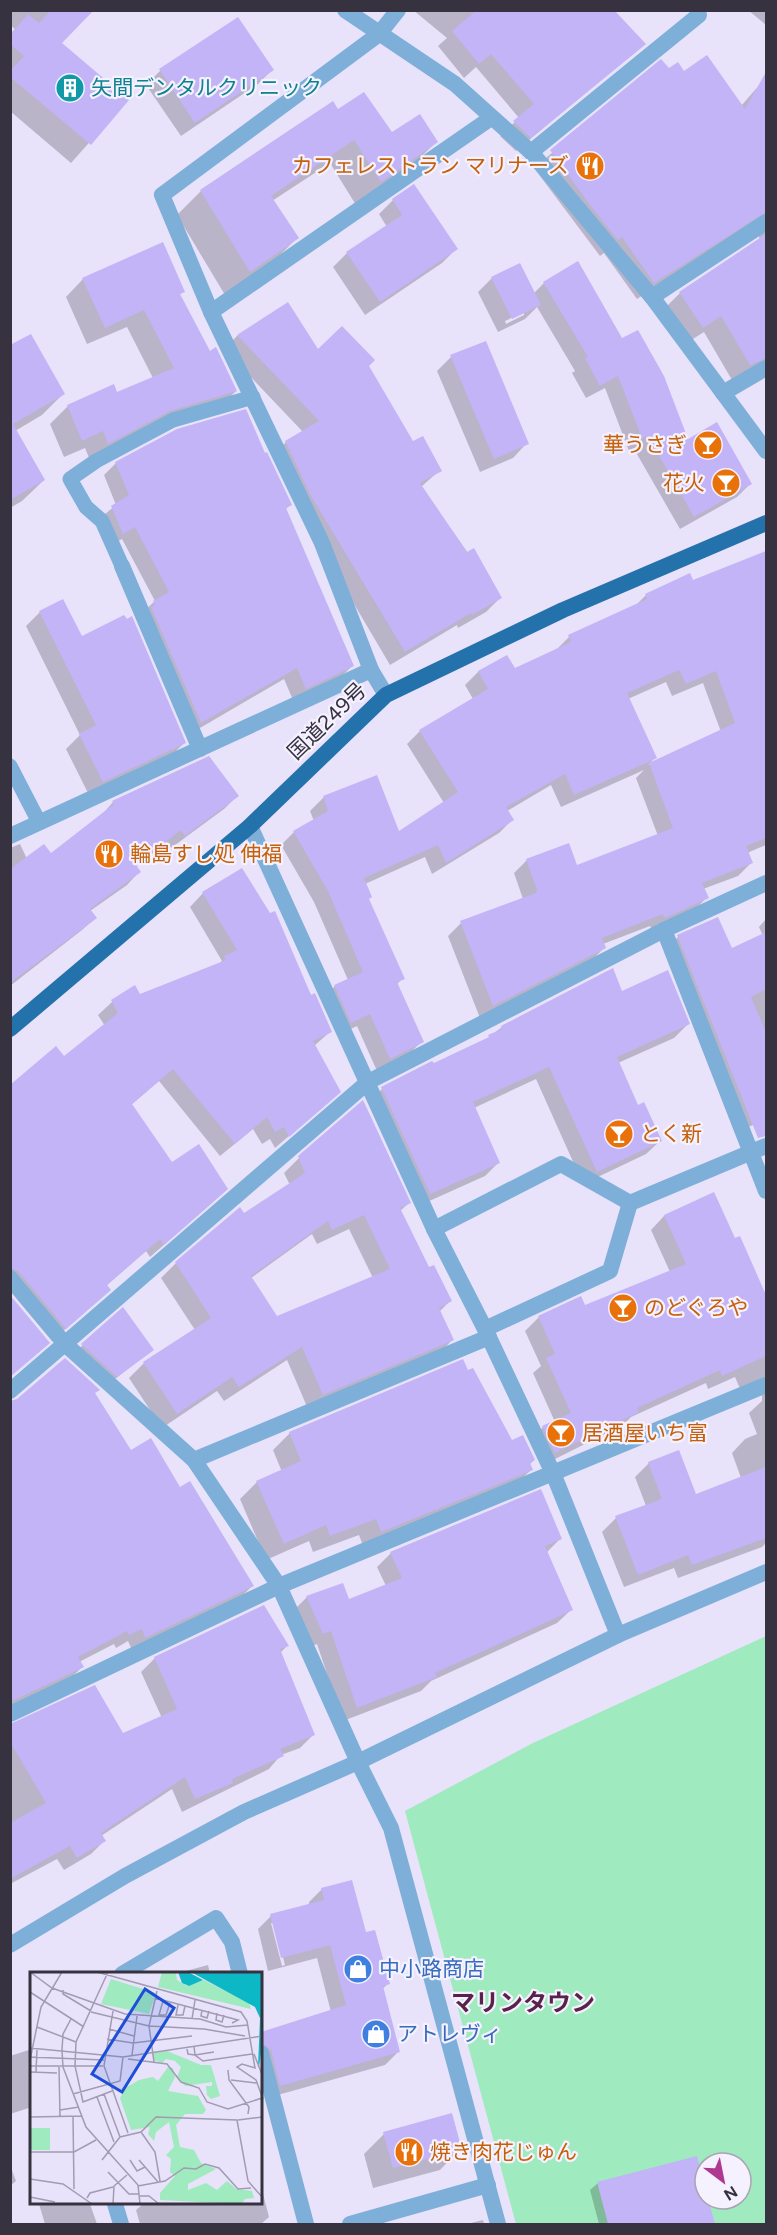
<svg xmlns="http://www.w3.org/2000/svg" width="777" height="2235" font-family="Figtree,'Noto Sans JP',sans-serif">
  <style>
    .green { fill: #9feabe; fill-rule: evenodd }
    .shadow { fill: #0003; fill-rule: evenodd }
    .building { fill: #c3b3f7; fill-rule: evenodd }
    .lines { fill: none; stroke-linecap: round; stroke-linejoin: round }
    .service { stroke: #7dafd9; stroke-width: 15 }
    .pedestrian { stroke: #7dafd9; stroke-width: 16 }
    .minor { stroke: #7dafd9; stroke-width: 16 }
    .tertiary { stroke: #7dafd9; stroke-width: 16 }
    .trunk { stroke: #2472ab; stroke-width: 16 }
    .labels { text-anchor: middle; stroke-width: 4.5; stroke-linejoin: round; paint-order: stroke }
    .culture-label { font-size: 21px; fill: #0d838f; stroke: #f5f1fe; text-anchor: start }
    .food-label { font-size: 21px; fill: #c56008; stroke: #f5f1fe; text-anchor: start }
    .street-label { font-size: 21px; fill: #36323f; stroke: #f5f1fe }
    .shop-label { font-size: 21px; fill: #366cbe; stroke: #f5f1fe; text-anchor: start }
    .quarter-label { font-size: 24px; font-weight: bold; fill: #5a214a; stroke: #f5f1fe }
    .inset-road { fill: none; stroke: #a19cb0; stroke-width: 1.5 }
    .view { fill: #1d4ed8; fill-opacity: 0.15; stroke: #1d4ed8; stroke-width: 3 }
    .inset-edge { fill: none; stroke: #36323f; stroke-width: 3 }
  </style>
  <rect width="100%" height="100%" fill="#e9e2fb"/>
  <path class="green" d="M 766,1636 L 766,2224 L 516,2224 L 405,1811 L 533,1743 ZM 705,2163 L 741,2163 L 741,2199 L 705,2199 Z"/>
  <g class="shadow">
    <path d="M 10,10 L 92,10 L 60,43 L 127,100 L 71,163 L 10,111 L 10,34 L 15,29 L 10,25 Z"/>
    <path d="M 413,10 L 611,10 L 644,44 L 516,151 L 500,136 L 519,118 L 476,67 L 464,78 L 438,46 L 447,38 Z"/>
    <path d="M 748,10 L 766,10 L 766,25 Z"/>
    <path d="M 238,19 L 272,70 L 258,84 L 181,136 L 146,85 L 160,71 Z"/>
    <path d="M 661,61 L 669,70 L 684,73 L 741,106 L 762,82 L 766,84 L 766,360 L 732,380 L 704,332 L 685,344 L 663,310 L 680,293 L 760,240 L 758,233 L 742,230 L 637,299 L 604,253 L 600,256 L 534,168 Z"/>
    <path d="M 338,111 L 391,134 L 436,142 L 412,166 L 356,205 L 330,163 L 272,201 L 297,238 L 273,262 L 225,295 L 177,215 L 201,191 Z"/>
    <path d="M 393,200 L 456,249 L 442,263 L 365,315 L 333,267 L 347,253 L 387,227 L 379,214 Z"/>
    <path d="M 492,278 L 533,294 L 544,283 L 687,441 L 750,484 L 737,497 L 680,529 L 634,449 L 629,451 L 605,388 L 586,398 L 572,373 L 575,371 L 537,307 L 525,319 L 498,332 L 478,292 ZM 524,312 L 524,315 L 506,324 L 505,321 Z"/>
    <path d="M 83,279 L 183,292 L 179,295 L 209,353 L 236,391 L 218,409 L 90,460 L 85,448 L 64,457 L 50,424 L 68,406 L 113,386 L 117,394 L 153,378 L 127,327 L 87,344 L 66,297 Z"/>
    <path d="M 288,304 L 317,352 L 367,366 L 413,443 L 440,470 L 421,487 L 500,598 L 486,612 L 458,628 L 457,625 L 390,665 L 298,509 L 272,456 L 286,442 L 303,432 L 224,349 L 237,336 Z"/>
    <path d="M 10,347 L 63,394 L 42,415 L 15,431 L 44,480 L 22,501 L 10,508 Z"/>
    <path d="M 451,357 L 527,443 L 513,458 L 480,472 L 437,371 Z"/>
    <path d="M 264,456 L 290,505 L 285,510 L 352,666 L 340,678 L 293,700 L 284,679 L 188,735 L 141,614 L 155,601 L 122,539 L 111,545 L 99,519 L 116,505 L 104,475 L 116,463 Z"/>
    <path d="M 766,553 L 766,845 L 747,853 L 751,863 L 738,876 L 703,889 L 707,897 L 694,911 L 652,930 L 650,926 L 603,944 L 604,948 L 591,961 L 480,1018 L 448,936 L 461,923 L 523,899 L 514,873 L 527,860 L 576,867 L 658,836 L 636,778 L 644,770 L 561,807 L 551,785 L 507,811 L 512,820 L 499,833 L 432,874 L 425,857 L 365,884 L 368,899 L 403,978 L 397,984 L 422,1041 L 409,1054 L 377,1071 L 357,1026 L 338,1035 L 322,999 L 335,986 L 348,980 L 314,902 L 281,845 L 294,832 L 314,821 L 310,811 L 323,798 L 376,777 L 398,833 L 444,803 L 407,744 L 420,731 L 473,699 L 465,685 L 478,672 L 506,657 L 514,670 L 556,650 L 569,637 L 633,608 L 646,595 L 693,582 ZM 666,682 L 672,696 L 703,683 L 721,732 L 648,765 L 655,758 L 628,699 Z"/>
    <path d="M 40,612 L 81,638 L 184,743 L 170,757 L 89,795 L 66,749 L 80,735 L 26,626 Z"/>
    <path d="M 237,796 L 224,809 L 171,848 L 167,842 L 135,867 L 139,872 L 127,885 L 90,911 L 95,918 L 82,930 L 10,986 L 10,848 L 20,844 L 27,859 L 50,855 L 101,816 L 113,802 Z"/>
    <path d="M 242,870 L 331,1031 L 314,1046 L 325,1105 L 275,1148 L 270,1139 L 262,1144 L 253,1129 L 220,1156 L 159,1081 L 131,1105 L 172,1164 L 213,1202 L 150,1257 L 146,1251 L 106,1286 L 95,1303 L 52,1341 L 10,1291 L 10,1087 L 64,1059 L 105,1026 L 98,1015 L 112,1002 L 134,987 L 140,996 L 217,965 L 222,961 L 190,907 L 203,893 Z"/>
    <path d="M 766,919 L 766,1119 L 735,1133 L 664,951 L 678,937 L 731,950 L 763,936 L 759,927 Z"/>
    <path d="M 621,993 L 688,1024 L 674,1038 L 618,1063 L 638,1107 L 660,1141 L 646,1154 L 583,1184 L 536,1079 L 474,1108 L 499,1162 L 485,1176 L 416,1207 L 368,1102 L 382,1089 L 484,1041 L 502,1027 Z"/>
    <path d="M 299,1158 L 409,1203 L 400,1211 L 428,1269 L 450,1301 L 439,1312 L 452,1340 L 438,1355 L 308,1409 L 287,1360 L 224,1401 L 217,1391 L 162,1428 L 129,1378 L 144,1363 L 195,1330 L 161,1278 L 176,1263 L 290,1185 L 284,1173 ZM 349,1229 L 373,1278 L 277,1318 L 251,1278 L 312,1234 L 317,1244 Z"/>
    <path d="M 713,1194 L 766,1308 L 766,1543 L 762,1547 L 678,1578 L 674,1568 L 624,1587 L 602,1532 L 616,1518 L 646,1506 L 635,1477 L 649,1463 L 695,1496 L 741,1478 L 732,1453 L 745,1439 L 757,1434 L 749,1413 L 762,1401 L 762,1394 L 741,1391 L 735,1377 L 708,1389 L 706,1383 L 631,1417 L 623,1425 L 541,1466 L 530,1441 L 543,1427 L 555,1422 L 533,1373 L 541,1366 L 525,1331 L 539,1317 L 584,1307 L 670,1272 L 651,1230 L 664,1216 Z"/>
    <path d="M 123,1310 L 152,1350 L 110,1383 L 75,1352 Z"/>
    <path d="M 94,1394 L 131,1452 L 180,1489 L 252,1586 L 239,1599 L 132,1650 L 128,1641 L 116,1648 L 114,1644 L 79,1662 L 82,1667 L 69,1680 L 10,1708 L 10,1402 Z"/>
    <path d="M 290,1433 L 511,1442 L 534,1460 L 529,1465 L 531,1470 L 514,1486 L 364,1548 L 359,1535 L 313,1552 L 309,1541 L 266,1560 L 240,1499 L 257,1482 L 282,1472 L 273,1450 Z"/>
    <path d="M 560,1539 L 546,1553 L 571,1610 L 557,1623 L 431,1681 L 421,1691 L 343,1721 L 317,1644 L 309,1647 L 293,1611 L 307,1597 L 348,1601 L 386,1586 L 377,1567 L 391,1553 Z"/>
    <path d="M 287,1646 L 280,1653 L 313,1735 L 300,1748 L 281,1755 L 269,1769 L 182,1812 L 172,1789 L 101,1836 L 104,1841 L 91,1854 L 64,1870 L 57,1859 L 10,1884 L 10,1725 L 123,1735 L 162,1718 L 141,1672 L 155,1658 Z"/>
    <path d="M 322,1889 L 365,1934 L 388,1984 L 382,1989 L 399,2051 L 385,2065 L 267,2098 L 261,2077 L 261,2033 L 331,2012 L 317,1958 L 268,1971 L 258,1929 L 271,1916 L 309,1906 L 309,1902 ZM 271,1923 L 274,1923 L 285,1965 L 282,1966 Z"/>
    <path d="M 208,1965 L 210,1974 L 180,1974 L 182,1972 Z"/>
    <path d="M 32,2049 L 32,2107 L 10,2114 L 10,2056 Z"/>
    <path d="M 384,2134 L 460,2149 L 440,2170 L 373,2188 L 364,2154 Z"/>
    <path d="M 696,2157 L 714,2224 L 599,2224 L 590,2190 L 597,2184 Z"/>
    <path d="M 10,2165 L 16,2181 L 10,2186 Z"/>
    <path d="M 261,2186 L 269,2217 L 261,2224 L 140,2224 L 136,2210 L 143,2204 L 261,2204 Z"/>
    <path d="M 39,2204 L 90,2204 L 97,2224 L 45,2224 Z"/>
    <path d="M 483,2220 L 484,2224 L 467,2224 Z"/>
  </g>
  <g class="building">
    <path d="M 51,10 L 94,10 L 62,43 L 129,100 L 91,145 L 10,77 L 10,71 L 24,56 L 10,44 L 10,35 L 28,14 L 39,23 Z"/>
    <path d="M 477,10 L 614,10 L 646,44 L 531,138 L 513,121 L 534,104 L 491,54 L 479,64 L 452,31 Z"/>
    <path d="M 238,17 L 274,70 L 195,123 L 159,69 Z"/>
    <path d="M 707,55 L 745,109 L 766,72 L 766,212 L 654,283 L 622,237 L 618,240 L 593,209 L 550,150 L 661,59 L 669,68 L 678,62 L 684,71 Z"/>
    <path d="M 364,92 L 392,132 L 420,114 L 438,142 L 381,182 L 354,140 L 271,196 L 299,238 L 250,272 L 200,190 L 333,101 L 338,109 Z"/>
    <path d="M 414,184 L 458,249 L 380,302 L 346,252 L 402,215 L 392,199 Z"/>
    <path d="M 766,234 L 766,358 L 750,365 L 721,316 L 703,328 L 679,292 Z"/>
    <path d="M 163,242 L 185,292 L 180,294 L 210,351 L 216,347 L 237,391 L 170,411 L 108,444 L 103,431 L 82,441 L 67,405 L 114,384 L 117,392 L 174,368 L 144,310 L 105,328 L 82,278 Z"/>
    <path d="M 578,261 L 622,338 L 638,330 L 664,376 L 688,439 L 717,422 L 752,484 L 694,517 L 648,436 L 642,438 L 618,376 L 600,386 L 585,358 L 588,357 L 543,282 Z"/>
    <path d="M 520,263 L 541,305 L 512,319 L 491,277 Z"/>
    <path d="M 288,302 L 318,349 L 342,326 L 375,360 L 369,366 L 413,441 L 423,436 L 442,471 L 420,483 L 467,552 L 474,548 L 502,598 L 472,615 L 471,613 L 405,652 L 311,496 L 285,441 L 319,421 L 237,335 Z"/>
    <path d="M 31,334 L 65,394 L 13,424 L 45,480 L 10,500 L 10,345 Z"/>
    <path d="M 486,341 L 529,444 L 494,459 L 450,355 Z"/>
    <path d="M 246,409 L 265,453 L 267,452 L 292,505 L 286,508 L 354,666 L 306,689 L 297,668 L 201,723 L 151,607 L 155,605 L 153,601 L 169,592 L 135,527 L 123,534 L 111,506 L 129,495 L 115,462 L 177,429 Z"/>
    <path d="M 766,551 L 766,838 L 746,846 L 753,863 L 702,883 L 709,898 L 665,918 L 663,914 L 602,938 L 606,948 L 493,1006 L 460,921 L 536,893 L 537,890 L 526,859 L 569,843 L 577,865 L 673,828 L 649,763 L 735,723 L 716,671 L 686,684 L 679,670 L 627,693 L 657,758 L 574,795 L 565,774 L 506,807 L 514,820 L 446,863 L 438,845 L 364,878 L 372,897 L 369,899 L 405,979 L 397,982 L 424,1042 L 390,1059 L 370,1014 L 351,1023 L 334,985 L 363,972 L 327,889 L 293,831 L 328,811 L 323,796 L 377,775 L 399,831 L 458,792 L 419,730 L 488,689 L 478,671 L 507,655 L 515,668 L 571,642 L 568,635 L 647,599 L 645,594 L 690,573 L 693,580 Z"/>
    <path d="M 63,599 L 82,636 L 124,615 L 127,619 L 132,616 L 186,743 L 103,782 L 79,734 L 96,725 L 39,611 Z"/>
    <path d="M 209,756 L 239,796 L 185,836 L 181,830 L 136,865 L 141,872 L 90,909 L 97,918 L 10,983 L 10,869 L 44,844 L 51,853 L 114,804 L 112,801 Z"/>
    <path d="M 242,868 L 270,913 L 275,911 L 311,995 L 315,993 L 332,1032 L 313,1041 L 341,1092 L 289,1137 L 284,1127 L 275,1132 L 267,1117 L 235,1144 L 173,1069 L 132,1104 L 172,1162 L 199,1144 L 228,1189 L 164,1245 L 160,1239 L 107,1285 L 111,1290 L 66,1329 L 18,1271 L 10,1268 L 10,1085 L 56,1046 L 64,1056 L 118,1013 L 111,1000 L 135,985 L 140,994 L 226,960 L 224,956 L 237,950 L 202,892 Z"/>
    <path d="M 718,917 L 732,948 L 766,932 L 766,989 L 751,997 L 766,1032 L 766,1136 L 758,1138 L 677,935 Z"/>
    <path d="M 613,968 L 622,991 L 668,970 L 690,1024 L 617,1057 L 638,1105 L 644,1102 L 662,1141 L 597,1172 L 549,1067 L 473,1102 L 500,1163 L 430,1194 L 381,1087 L 432,1061 L 434,1063 L 489,1037 L 488,1035 L 502,1029 L 501,1026 Z"/>
    <path d="M 363,1100 L 411,1203 L 400,1208 L 429,1267 L 434,1265 L 452,1301 L 439,1308 L 454,1340 L 323,1395 L 302,1347 L 239,1387 L 232,1377 L 177,1414 L 143,1362 L 211,1318 L 175,1262 L 240,1207 L 244,1213 L 305,1173 L 298,1156 ZM 364,1215 L 390,1269 L 277,1316 L 251,1276 L 328,1221 L 332,1230 Z"/>
    <path d="M 714,1192 L 735,1238 L 740,1236 L 766,1295 L 766,1356 L 722,1376 L 720,1370 L 637,1408 L 639,1412 L 555,1453 L 542,1426 L 571,1413 L 546,1358 L 555,1354 L 538,1316 L 581,1296 L 585,1305 L 686,1264 L 664,1215 Z"/>
    <path d="M 10,1295 L 50,1343 L 10,1377 Z"/>
    <path d="M 123,1307 L 154,1350 L 117,1377 L 81,1344 Z"/>
    <path d="M 65,1358 L 100,1390 L 95,1393 L 131,1450 L 151,1438 L 180,1487 L 190,1481 L 254,1586 L 145,1638 L 142,1629 L 129,1635 L 127,1631 L 78,1657 L 84,1667 L 10,1702 L 10,1401 L 17,1399 Z"/>
    <path d="M 463,1359 L 468,1370 L 473,1368 L 512,1440 L 523,1435 L 535,1460 L 530,1463 L 533,1470 L 381,1532 L 376,1519 L 330,1536 L 326,1525 L 284,1544 L 256,1481 L 301,1461 L 289,1432 Z"/>
    <path d="M 679,1450 L 696,1494 L 766,1467 L 766,1538 L 692,1565 L 688,1555 L 638,1575 L 615,1516 L 662,1499 L 648,1462 Z"/>
    <path d="M 541,1489 L 562,1539 L 545,1546 L 573,1610 L 435,1673 L 437,1677 L 357,1708 L 331,1631 L 323,1634 L 306,1596 L 343,1583 L 349,1599 L 402,1578 L 390,1552 Z"/>
    <path d="M 264,1605 L 289,1646 L 280,1649 L 315,1735 L 280,1749 L 284,1756 L 232,1779 L 233,1783 L 195,1799 L 185,1777 L 101,1833 L 106,1841 L 77,1858 L 70,1846 L 10,1879 L 10,1823 L 46,1803 L 10,1742 L 10,1724 L 95,1685 L 123,1733 L 177,1709 L 154,1657 Z"/>
    <path d="M 352,1880 L 366,1932 L 375,1930 L 390,1984 L 383,1986 L 400,2052 L 280,2086 L 271,2050 L 261,2043 L 261,2032 L 346,2005 L 330,1945 L 281,1958 L 270,1914 L 324,1900 L 321,1888 Z"/>
    <path d="M 452,2113 L 462,2150 L 393,2168 L 383,2132 Z"/>
    <path d="M 697,2156 L 705,2186 L 705,2199 L 708,2199 L 715,2224 L 608,2224 L 597,2182 Z"/>
  </g>
  <g class="lines">
    <g class="service">
      <path d="M 122,566 L 102,521 L 86,507 L 70,479 L 96,461 L 173,420 L 253,397"/>
      <path d="M 10,766 L 39,822"/>
    </g>
    <path class="pedestrian" d="M 664,930 L 766,1191"/>
    <g class="minor">
      <path d="M 345,10 L 455,84 L 531,152 L 652,297 L 766,451"/>
      <path d="M 531,152 L 699,15"/>
      <path d="M 652,297 L 766,222"/>
      <path d="M 211,312 L 491,118"/>
      <path d="M 723,393 L 766,368"/>
      <path d="M 122,566 L 200,749"/>
      <path d="M 386,695 L 371,670 L 322,543 L 211,312 L 162,195 L 379,34 L 398,10"/>
      <path d="M 250,826 L 434,1229 L 485,1329 L 553,1473 L 618,1635"/>
      <path d="M 10,836 L 371,670"/>
      <path d="M 434,1229 L 561,1164 L 630,1203 L 766,1146"/>
      <path d="M 10,1278 L 65,1344 L 194,1460 L 279,1586 L 358,1762 L 391,1828 L 498,2224"/>
      <path d="M 485,1329 L 610,1271 L 630,1203"/>
      <path d="M 10,1391 L 368,1082 L 664,930 L 766,883"/>
      <path d="M 194,1460 L 489,1337"/>
      <path d="M 10,1714 L 279,1586 L 766,1385"/>
      <path d="M 122,1974 L 216,1918 L 232,1942 L 240,1974"/>
      <path d="M 261,2053 L 306,2224"/>
      <path d="M 115,2204 L 121,2224"/>
      <path d="M 350,2224 L 488,2185"/>
    </g>
    <path class="tertiary" d="M 10,1945 L 125,1876 L 244,1812 L 358,1762 L 618,1635 L 766,1572"/>
    <path class="trunk" d="M 10,1029 L 250,826 L 386,695 L 563,610 L 766,523"/>
  </g>
  <defs>
    <g id="building-disc" transform="scale(1.5)"><circle r="9.5" fill="#0f9aa8" stroke="#f5f1fe"/><path d="M-4-6H4V6H1V3H-1V6H-4ZM-2.5-4.3h1.7v1.8h-1.7ZM.8-4.3h1.7v1.8H.8ZM-2.5-1h1.7V.8h-1.7ZM.8-1h1.7V.8H.8Z" fill="#fff"/></g>
    <g id="restaurant-disc" transform="scale(1.5)"><circle r="9.5" fill="#e8710a" stroke="#f5f1fe"/><path d="M-5-6h1v4h1v-4h1v4h1v-4h1v5L-1.5 .5V6h-2V.5L-5-1ZM5-6V6H3V1.5H1.5Q1.5-4 5-6Z" fill="#fff"/></g>
    <g id="bar-disc" transform="scale(1.5)"><circle r="9.5" fill="#e8710a" stroke="#f5f1fe"/><path d="M-6-5H6L.8 .8V4.5H3.5V6h-7V4.5H-.8V.8Z" fill="#fff"/></g>
    <g id="shop-disc" transform="scale(1.5)"><circle r="9.5" fill="#3f7fe0" stroke="#f5f1fe"/><path d="M-5-2.5h2.3a2.7 3.5 0 0 1 5.4 0H5L5.5 6h-11ZM-1.5-2.5h3a1.5 2.3 0 0 0-3 0Z" fill="#fff"/></g>
  </defs>
  <g fill-rule="evenodd">
    <use href="#building-disc" x="70" y="88"/>
    <use href="#restaurant-disc" x="590" y="166"/>
    <use href="#bar-disc" x="708" y="445"/>
    <use href="#bar-disc" x="726" y="483"/>
    <use href="#restaurant-disc" x="109" y="854"/>
    <use href="#bar-disc" x="619" y="1134"/>
    <use href="#bar-disc" x="623" y="1308"/>
    <use href="#bar-disc" x="561" y="1433"/>
    <use href="#shop-disc" x="358" y="1969"/>
    <use href="#shop-disc" x="376" y="2034"/>
    <use href="#restaurant-disc" x="409" y="2152"/>
  </g>
  <g class="labels">
    <g class="culture-label">
      <text x="91" y="95">矢間デンタルクリニック</text>
    </g>
    <g class="food-label">
      <text x="569" y="173" text-anchor="end">カフェレストラン マリナーズ</text>
      <text x="687" y="452" text-anchor="end">華うさぎ</text>
      <text x="705" y="490" text-anchor="end">花火</text>
      <text x="130" y="861">輪島すし処 伸福</text>
      <text x="640" y="1141">とく新</text>
      <text x="644" y="1315">のどぐろや</text>
      <text x="582" y="1440">居酒屋いち富</text>
      <text x="430" y="2159">焼き肉花じゅん</text>
    </g>
    <g class="street-label">
      <text transform="translate(327 721) rotate(-44)" y="7">国道249号</text>
    </g>
    <g class="shop-label">
      <text x="379" y="1976">中小路商店</text>
      <text x="397" y="2041">アトレヴィ</text>
    </g>
    <g class="quarter-label">
      <text x="523" y="2011">マリンタウン</text>
    </g>
  </g>
  <g transform="translate(30 1972)">
    <rect width="232" height="232" fill="#e9e2fb"/>
    <path d="M 132,0 L 146,0 L 147,8 L 157,14 L 174,8 L 219,31 L 221,37 L 128,15 ZM 81,7 L 126,21 L 119,42 L 71,32 ZM 137,79 L 171,93 L 181,93 L 190,124 L 181,127 L 177,123 L 176,114 L 182,114 L 182,110 L 155,114 L 147,105 L 151,95 L 145,89 L 136,87 L 132,91 L 124,88 L 123,81 ZM 138,95 L 143,96 L 145,105 L 138,119 L 168,124 L 176,138 L 173,142 L 155,142 L 146,153 L 150,175 L 164,178 L 171,191 L 186,197 L 158,212 L 158,218 L 176,211 L 187,218 L 197,209 L 206,217 L 222,219 L 224,226 L 215,227 L 211,232 L 130,228 L 130,221 L 145,204 L 140,200 L 141,187 L 136,183 L 144,175 L 139,150 L 126,160 L 124,169 L 118,162 L 120,155 L 101,158 L 90,126 L 95,116 L 109,108 L 123,105 L 128,109 ZM 0,156 L 20,156 L 20,178 L 0,178 Z" fill="#9feabe"/>
    <path d="M 148,0 L 158,0 L 173,8 L 159,14 L 152,11 ZM 161,0 L 232,0 L 232,74 L 229,95 L 232,95 L 228,95 L 230,46 L 225,35 Z" fill="#0cb8c6"/>
    <path class="inset-road" d="M 0,0 L 22,16 L 95,42 L 170,47 L 196,55 L 218,53M 67,0 L 211,40 L 217,49 L 225,96 L 212,92 L 207,95 L 226,108 L 233,127M 78,0 L 46,70 L 45,94 L 53,130 L 82,119M 33,18 L 33,22 L 61,39M 0,20 L 54,55M 125,26 L 208,48 L 202,51M 133,29 L 129,43 L 136,43 L 140,31M 148,33 L 146,43 L 153,43 L 155,34M 172,38 L 171,44 L 177,46 L 179,39M 83,39 L 74,94 L 98,161M 61,40 L 119,54 L 174,57 L 215,64M 187,41 L 186,48 L 192,50 L 194,43M 162,47 L 165,28M 7,55 L 46,70M 79,57 L 104,64M 77,67 L 103,71 L 162,64M 164,74 L 165,83 L 173,89 L 222,82M 0,76 L 93,85 L 233,64M 157,77 L 158,82 L 165,83 L 184,80M 32,78 L 33,62 L 41,47M 32,78 L 33,95 L 56,155 L 108,213 L 110,232M 224,82 L 233,105M 102,83 L 107,44M 0,85 L 74,88M 98,87 L 137,92 L 151,110 L 169,116 L 177,130 L 198,137 L 232,126M 0,88 L 11,35 L 32,0M 124,90 L 119,54 L 127,19M 0,94 L 73,94M 29,95 L 30,145M 198,98 L 199,108 L 219,135 L 218,142M 0,100 L 27,101M 6,100 L 7,78M 201,108 L 227,111M 43,122 L 90,109 L 93,85M 74,122 L 90,165M 67,125 L 84,170M 30,138 L 49,135M 0,145 L 52,144M 43,145 L 44,217M 208,148 L 233,145M 111,160 L 125,180 L 130,209M 0,180 L 44,180 L 66,168M 72,188 L 90,165 L 111,160 L 126,145 L 207,148 L 218,209 L 233,226M 100,188 L 107,199 L 115,195M 109,188 L 128,210M 78,200 L 99,222 L 109,222M 0,207 L 33,212 L 62,232M 108,214 L 135,209 L 154,196 L 166,197 L 175,192 L 189,196 L 208,217 L 221,216M 110,224 L 119,224 L 129,232M 0,225 L 25,230M 57,226 L 60,221 L 83,215M 83,232 L 84,214 L 97,203"/>
    <path class="view" d="M 115,17 L 144,36 L 92,120 L 62,102 Z"/>
    <rect width="232" height="232" class="inset-edge"/>
  </g>
  <rect width="777" height="2235" fill="none" stroke="#36323f" stroke-width="24"/>
  <g transform="translate(723 2181) rotate(148)"><circle r="28" fill="#f5f1fe" stroke="#a9a5b2" stroke-width="1.5"/>
  <path d="M0-4.5L10 22L0 15L-10 22Z" fill="#af3990"/>
  <text y="-9" font-size="16" font-weight="bold" text-anchor="middle" fill="#36323f">N</text>
  </g>
</svg>
